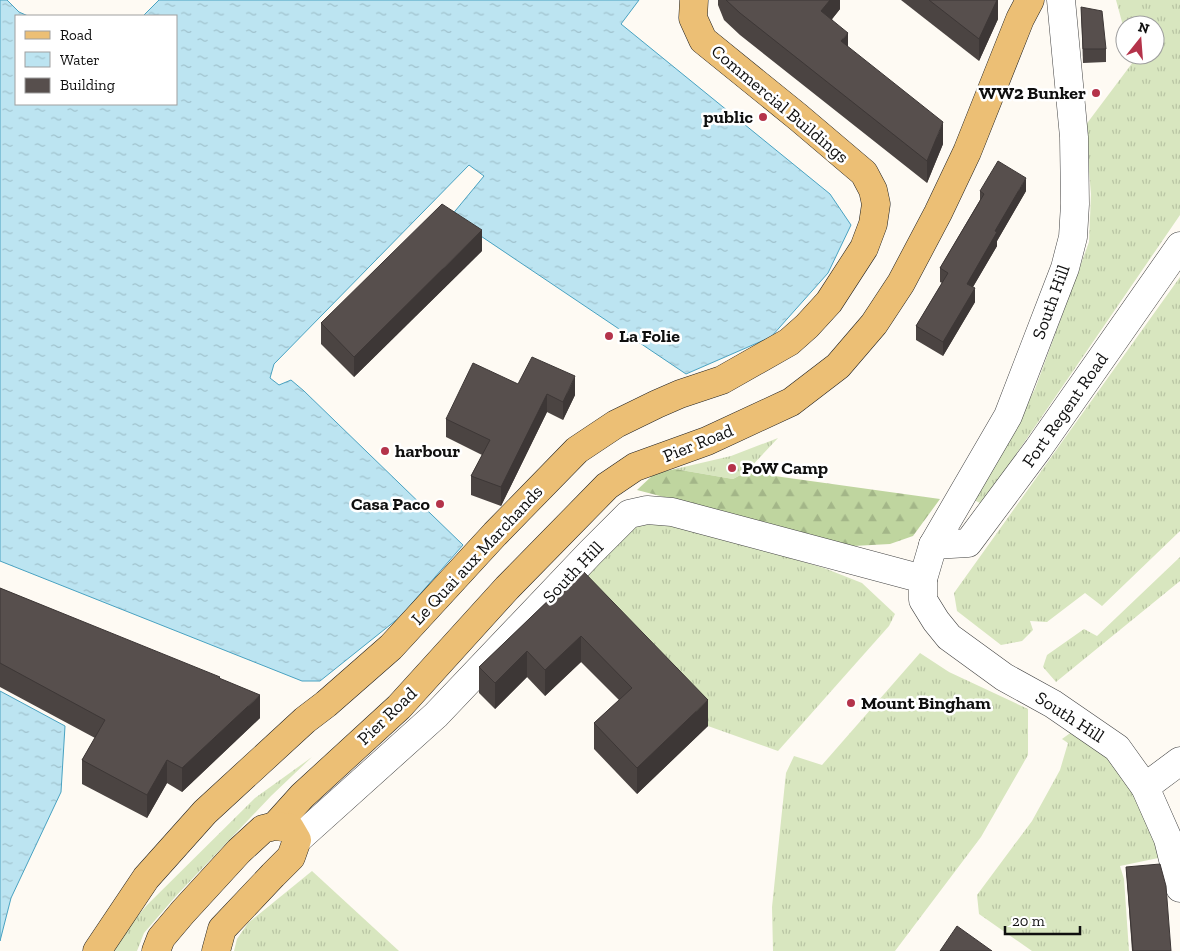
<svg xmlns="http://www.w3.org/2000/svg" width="1180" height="951" font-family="'Zilla Slab',serif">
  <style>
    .grass { fill: url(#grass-tufts) }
    .forest { fill: url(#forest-firs) }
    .water { fill: url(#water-ripples); stroke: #49a2c1 }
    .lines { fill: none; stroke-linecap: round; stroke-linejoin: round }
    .street-casing { stroke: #424242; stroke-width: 29 }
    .primary-casing { stroke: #202020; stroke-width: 29 }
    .street { stroke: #fff; stroke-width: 28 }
    .primary { stroke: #ecbf75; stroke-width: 28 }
    .wall { fill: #4b4442 }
    .shaded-wall { fill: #3d3736 }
    .building { fill: #574f4d; stroke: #3d3736 }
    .poi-dot { fill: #b4334a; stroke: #fff; stroke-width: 2 }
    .labels { text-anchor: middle; stroke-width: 5; stroke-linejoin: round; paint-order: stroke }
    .poi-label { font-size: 18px; font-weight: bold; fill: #0f0f0f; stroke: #fff; text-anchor: start }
    .street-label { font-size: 18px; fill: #0f0f0f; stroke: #fff }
  </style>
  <defs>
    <pattern id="grass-tufts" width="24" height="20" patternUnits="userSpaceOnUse" patternTransform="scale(1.25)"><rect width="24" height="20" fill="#d8e6bf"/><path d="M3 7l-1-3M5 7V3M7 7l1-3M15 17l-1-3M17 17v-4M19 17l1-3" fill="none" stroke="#b8c4a3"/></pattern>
    <pattern id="forest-firs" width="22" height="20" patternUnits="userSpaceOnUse" patternTransform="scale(1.25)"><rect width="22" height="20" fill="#bfd59f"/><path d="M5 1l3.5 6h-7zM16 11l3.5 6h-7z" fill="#a3b688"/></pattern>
    <pattern id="water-ripples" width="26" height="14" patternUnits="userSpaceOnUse" patternTransform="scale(1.25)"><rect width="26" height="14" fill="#bce4f1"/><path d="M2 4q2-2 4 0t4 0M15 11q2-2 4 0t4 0" fill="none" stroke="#a0c2cd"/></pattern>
  </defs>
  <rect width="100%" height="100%" fill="#fefaf3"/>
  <g class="grass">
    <path d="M 1116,0 L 1180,0 L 1180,215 L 982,504 L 974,500 L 1035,389 L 1089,242 L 1091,194 L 1085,126 L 1133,62 L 1131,55 L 1155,55 L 1155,25 L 1125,25 L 1125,33 Z"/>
    <path d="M 1180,277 L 1180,531 L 1102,606 L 1085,593 L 1047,622 L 1030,621 L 1033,630 L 1022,641 L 1001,645 L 957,611 L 954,593 Z"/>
    <path d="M 778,438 L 746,472 L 733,479 L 675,469 L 731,456 Z"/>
    <path d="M 675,523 L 824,568 L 862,583 L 895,614 L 889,626 L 778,751 L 708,726 L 581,595 L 581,578 L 632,526 Z"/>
    <path d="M 1180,557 L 1180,581 L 1056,682 L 1043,667 L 1047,655 L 1084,629 L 1097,636 Z"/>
    <path d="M 920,653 L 949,672 L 1028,709 L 1028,755 L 981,837 L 895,951 L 773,951 L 772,907 L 786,773 L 794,756 L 822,765 Z"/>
    <path d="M 1073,731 L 1099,747 L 1132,791 L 1163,857 L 1120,866 L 1124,879 L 1129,951 L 1032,951 L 979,914 L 977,895 L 1032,821 L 1060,770 L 1068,743 L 1062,739 Z"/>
    <path d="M 312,757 L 271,796 L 176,896 L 144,933 L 137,951 L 114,951 L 126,930 L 147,905 L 255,798 Z"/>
    <path d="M 312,871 L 399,951 L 234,951 L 237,939 L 248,923 Z"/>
  </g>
  <path class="forest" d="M 675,469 L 733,479 L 746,472 L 940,499 L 913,536 L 890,544 L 853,546 L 637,490 L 654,474 Z"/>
  <g class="water">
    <path d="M 0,0 L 7,0 L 19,12 L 28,16 L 16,16 L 16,104 L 176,104 L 176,16 L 143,16 L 159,0 L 639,0 L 621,24 L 830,194 L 851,225 L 828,273 L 771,337 L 686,374 L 451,216 L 484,176 L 469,165 L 274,364 L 270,378 L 279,385 L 291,380 L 304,391 L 463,545 L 400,617 L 320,681 L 302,681 L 0,561 Z"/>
    <path d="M 0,691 L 65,726 L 61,792 L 11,898 L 0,941 Z"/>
  </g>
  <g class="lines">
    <g class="street-casing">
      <g id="street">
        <path d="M 933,545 L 968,543 L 1038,449 L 1180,246"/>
        <path d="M 923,579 L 933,545 L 1008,416 L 1065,268 L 1073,237 L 1075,204 L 1074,137 L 1061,0"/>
        <path d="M 1145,787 L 1180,761"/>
        <path d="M 297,840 L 436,715 L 590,553 L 629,514 L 647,510 L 672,512 L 923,579 L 923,600 L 936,621 L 949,637 L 1004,677 L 1053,704 L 1117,748 L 1145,787 L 1168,839 L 1180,888"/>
      </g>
    </g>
    <g class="primary-casing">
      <g id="primary">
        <path d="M 275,826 L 302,796 L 399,707 L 507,588 L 607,486 L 635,467 L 707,441 L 791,402 L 838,366 L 874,324 L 901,283 L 938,213 L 967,152 L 1020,19 L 1030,0"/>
        <path d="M 97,951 L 146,878 L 205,812 L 305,720 L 326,704 L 391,647 L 495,534 L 577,450 L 616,424 L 657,404 L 680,394 L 722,380 L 789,342 L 807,326 L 829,302 L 864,248 L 873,224 L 876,204 L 873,190 L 864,173 L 798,117 L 703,40 L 693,18 L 694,0"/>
        <path d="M 156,951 L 161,938 L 183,912 L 239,851 L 263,829 L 275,826 L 290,828 L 297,840 L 291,857 L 273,875 L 222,929 L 216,951"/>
      </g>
    </g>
    <use href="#street" class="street"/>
    <use href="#primary" class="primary"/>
  </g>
  <g class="wall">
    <path d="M 718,0 L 840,0 L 840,9 L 832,19 L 848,47 L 943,144 L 927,183 L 740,35 L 724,20 L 718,5 Z"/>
    <path d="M 901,0 L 998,0 L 998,19 L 979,61 Z"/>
    <path d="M 1081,7 L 1106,49 L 1106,62 L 1083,63 Z"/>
    <path d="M 980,191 L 1026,191 L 997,241 L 997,246 L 973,287 L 975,302 L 943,356 L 916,340 L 916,326 L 942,283 L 940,282 L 940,268 L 980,200 Z"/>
    <path d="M 482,251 L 354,377 L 321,344 L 321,323 Z"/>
    <path d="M 518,384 L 575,395 L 563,420 L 547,412 L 501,506 L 471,495 L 471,476 L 482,455 L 446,437 L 446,419 Z"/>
    <path d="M 581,569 L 708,726 L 637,794 L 594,749 L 594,723 L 619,700 L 581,662 L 545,696 L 527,677 L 495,709 L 479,693 L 479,667 Z"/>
    <path d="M 0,588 L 220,679 L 260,718 L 182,792 L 167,783 L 147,818 L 82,784 L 82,760 L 95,738 L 0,687 Z"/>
    <path d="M 1126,867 L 1171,951 L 1132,951 Z"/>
  </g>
  <g class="shaded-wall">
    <path d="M 830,0 L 840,0 L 840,9 L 821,33 L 821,11 Z"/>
    <path d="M 997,0 L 998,0 L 998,19 L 979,61 L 979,39 Z"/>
    <path d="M 848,33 L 848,54 L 841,41 Z"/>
    <path d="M 943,122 L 943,144 L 927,183 L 927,161 Z"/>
    <path d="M 1026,178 L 1026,191 L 997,241 L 997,246 L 967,297 L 967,284 L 995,231 Z"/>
    <path d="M 482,230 L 482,251 L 354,377 L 354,357 Z"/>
    <path d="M 975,288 L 975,302 L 943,356 L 943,342 Z"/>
    <path d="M 575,376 L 575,395 L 563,420 L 563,402 Z"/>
    <path d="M 547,394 L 547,412 L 501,506 L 501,487 Z"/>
    <path d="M 581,636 L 581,662 L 545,696 L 545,670 Z"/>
    <path d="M 527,651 L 527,677 L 495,709 L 495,683 Z"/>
    <path d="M 260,695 L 260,718 L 182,792 L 182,768 Z"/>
    <path d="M 708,700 L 708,726 L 637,794 L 637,768 Z"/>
    <path d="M 167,760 L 167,783 L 147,818 L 147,795 Z"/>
  </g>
  <g class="building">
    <path d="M 726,0 L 830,0 L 821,11 L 848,33 L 841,41 L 943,122 L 927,161 L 740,13 Z"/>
    <path d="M 929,0 L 997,0 L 979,39 Z"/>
    <path d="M 1081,7 L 1102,11 L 1106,49 L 1083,49 Z"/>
    <path d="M 998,161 L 1026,178 L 995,231 L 997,232 L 967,284 L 975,288 L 943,342 L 916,326 L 948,273 L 940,268 L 984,194 L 980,191 Z"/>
    <path d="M 442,204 L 482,230 L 354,357 L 321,323 Z"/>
    <path d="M 532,357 L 575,376 L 563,402 L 547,394 L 501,487 L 471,476 L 490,440 L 446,419 L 473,363 L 518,384 Z"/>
    <path d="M 581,569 L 708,700 L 637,768 L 594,723 L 632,688 L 581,636 L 545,670 L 527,651 L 495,683 L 479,667 Z"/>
    <path d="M 0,588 L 220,677 L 219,678 L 260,695 L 182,768 L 167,760 L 147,795 L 82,760 L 105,720 L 0,663 Z"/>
    <path d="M 1160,864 L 1166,886 L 1171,951 L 1133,951 L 1126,867 Z"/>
    <path d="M 957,926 L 992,951 L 940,951 Z"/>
  </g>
  <g class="poi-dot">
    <circle cx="1096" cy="93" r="5"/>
    <circle cx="763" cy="117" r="5"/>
    <circle cx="609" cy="336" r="5"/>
    <circle cx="385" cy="451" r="5"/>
    <circle cx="732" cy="468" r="5"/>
    <circle cx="440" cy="504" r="5"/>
    <circle cx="851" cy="703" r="5"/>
  </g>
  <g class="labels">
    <g class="poi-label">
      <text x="1086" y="99" text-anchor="end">WW2 Bunker</text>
      <text x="753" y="123" text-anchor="end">public</text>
      <text x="619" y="342">La Folie</text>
      <text x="395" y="457">harbour</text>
      <text x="742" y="474">PoW Camp</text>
      <text x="430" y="510" text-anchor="end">Casa Paco</text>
      <text x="861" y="709">Mount Bingham</text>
    </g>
    <g class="street-label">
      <text transform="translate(780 104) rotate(40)" y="6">Commercial Buildings</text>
      <text transform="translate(1051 302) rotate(-70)" y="6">South Hill</text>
      <text transform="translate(1065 410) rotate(-55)" y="6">Fort Regent Road</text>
      <text transform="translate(698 443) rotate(-22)" y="6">Pier Road</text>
      <text transform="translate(477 555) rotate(-47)" y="6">Le Quai aux Marchands</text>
      <text transform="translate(573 572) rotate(-46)" y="6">South Hill</text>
      <text transform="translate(387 716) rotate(-44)" y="6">Pier Road</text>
      <text transform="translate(1070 717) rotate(33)" y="6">South Hill</text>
    </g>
  </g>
  <rect x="15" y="15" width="162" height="90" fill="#ffffff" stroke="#9f9f9f"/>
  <rect x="25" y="31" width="25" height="8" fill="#ecbf75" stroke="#9f9f9f"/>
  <text x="60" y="40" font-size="15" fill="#0f0f0f">Road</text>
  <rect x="25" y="52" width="25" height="15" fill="url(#water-ripples)" stroke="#9f9f9f"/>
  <text x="60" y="65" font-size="15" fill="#0f0f0f">Water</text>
  <rect x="25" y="78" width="25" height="15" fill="#574f4d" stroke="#9f9f9f"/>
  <text x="60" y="90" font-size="15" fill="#0f0f0f">Building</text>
  <g transform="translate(1140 40) rotate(17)"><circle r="24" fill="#ffffff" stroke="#9f9f9f"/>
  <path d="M0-4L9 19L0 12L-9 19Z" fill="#b4334a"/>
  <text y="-8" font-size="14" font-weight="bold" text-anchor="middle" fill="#0f0f0f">N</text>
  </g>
  <path d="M1005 926v8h75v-8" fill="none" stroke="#0f0f0f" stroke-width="2.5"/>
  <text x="1012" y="926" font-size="15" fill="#0f0f0f" stroke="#ffffff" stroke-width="4" paint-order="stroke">20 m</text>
</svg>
